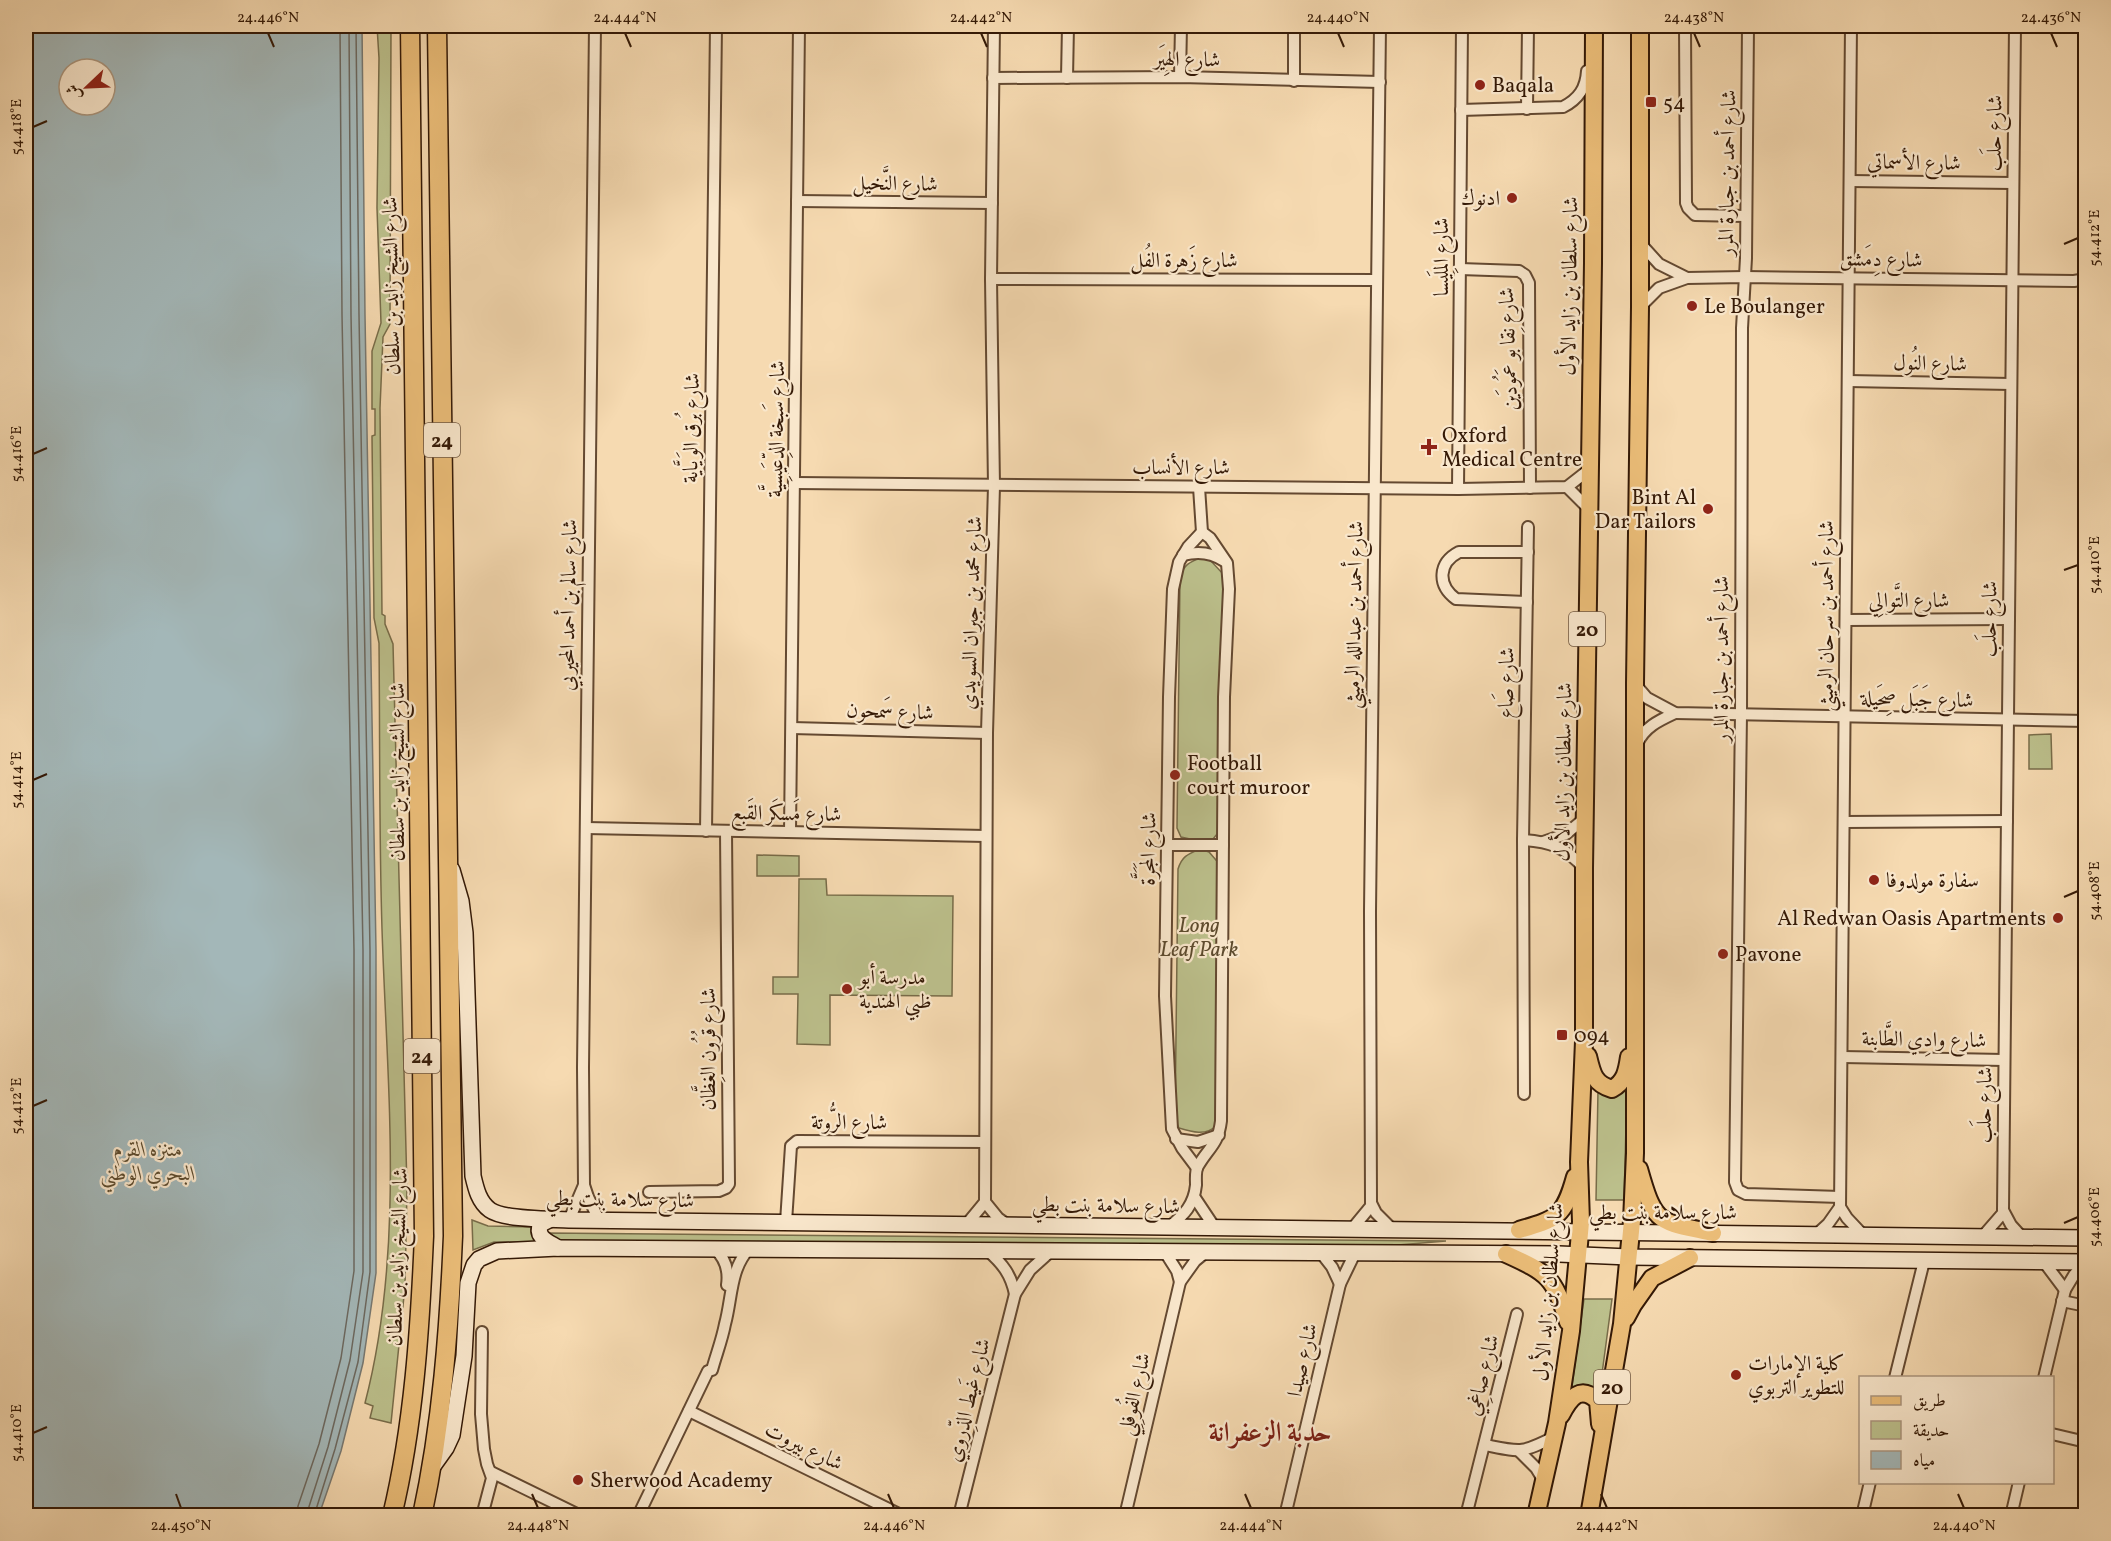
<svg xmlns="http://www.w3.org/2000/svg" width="2111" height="1541" font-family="Vollkorn,Amiri,serif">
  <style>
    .green { fill: #bcc08c; stroke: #786c49; stroke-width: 1.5 }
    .water { fill: #a3b7b8; stroke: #777871; stroke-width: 1.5; fill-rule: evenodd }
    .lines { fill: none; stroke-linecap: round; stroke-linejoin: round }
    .shore { stroke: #6c685f; stroke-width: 1.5 }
    .minor-casing { stroke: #644931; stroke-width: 14 }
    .secondary-casing { stroke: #341906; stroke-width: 18 }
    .primary-casing { stroke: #341906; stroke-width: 20 }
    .trunk-casing { stroke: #341906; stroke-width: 21 }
    .minor { stroke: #f9e7cc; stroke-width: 10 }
    .secondary { stroke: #f9e7cc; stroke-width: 15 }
    .primary { stroke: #ebbd78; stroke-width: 16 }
    .trunk { stroke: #ebbd78; stroke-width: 18 }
    .ticks { fill: none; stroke: #341906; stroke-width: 2 }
    .poi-dot { fill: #8f2418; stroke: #f9e7cc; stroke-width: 2 }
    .labels { text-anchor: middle; stroke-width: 4.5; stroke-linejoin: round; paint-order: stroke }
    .shield { fill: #f9e7cc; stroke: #6f5741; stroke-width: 1.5 }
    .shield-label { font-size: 20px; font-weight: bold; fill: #341906 }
    .street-label { font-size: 21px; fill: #341906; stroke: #f9e7cc }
    .poi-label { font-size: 21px; fill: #341906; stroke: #f9e7cc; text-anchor: start }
    .park-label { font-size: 21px; font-style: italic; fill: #5d4b2e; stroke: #f9e7cc }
    .district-label { font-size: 27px; font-weight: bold; fill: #7a1f14; stroke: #f9e7cc }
    .neatline { fill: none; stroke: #341906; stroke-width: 2 }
    .ticks-label { font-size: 15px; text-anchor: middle; fill: #341906 }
  </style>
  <rect width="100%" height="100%" fill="#f6dab1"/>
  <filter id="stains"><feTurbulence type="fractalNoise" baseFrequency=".00333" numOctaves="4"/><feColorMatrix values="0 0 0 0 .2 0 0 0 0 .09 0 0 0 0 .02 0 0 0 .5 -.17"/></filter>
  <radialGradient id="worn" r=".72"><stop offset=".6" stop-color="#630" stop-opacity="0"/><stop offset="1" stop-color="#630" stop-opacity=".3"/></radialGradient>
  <g class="green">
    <path d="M 377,26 L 391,26 L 390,324 L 383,337 L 380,408 L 382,614 L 385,616 L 385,624 L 393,644 L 407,1189 L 405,1286 L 391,1423 L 370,1418 L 373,1406 L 365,1403 C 405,1249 387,1086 382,929 C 379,834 380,738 379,643 L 374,618 L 372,436 L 375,435 L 375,409 L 372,409 L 372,351 L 381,323 L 377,208 L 379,58 Z"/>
    <path d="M 1202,557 L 1211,561 L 1224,575 L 1222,828 L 1213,839 L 1199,841 L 1181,837 L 1177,828 L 1180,577 C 1184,564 1190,562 1202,557 Z"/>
    <path d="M 2051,734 L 2052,769 L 2029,769 L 2029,735 Z"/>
    <path d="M 1200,849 L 1209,852 L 1222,867 L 1216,1126 C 1206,1136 1192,1132 1179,1128 L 1175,1120 L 1178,869 C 1182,856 1188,854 1200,849 Z"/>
    <path d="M 757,855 L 799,856 L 799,876 L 757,876 Z"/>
    <path d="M 799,879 L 826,879 L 827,895 L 953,896 L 952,996 L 830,995 L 830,1045 L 797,1044 L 798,994 L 773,994 L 773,977 L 798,977 Z"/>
    <path d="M 1627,1088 L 1624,1200 L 1596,1200 L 1598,1090 L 1621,1093 Z"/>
    <path d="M 472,1220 L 488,1226 L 535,1227 L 532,1235 L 535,1242 L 494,1242 L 473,1250 Z"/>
    <path d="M 547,1233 L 1446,1241 L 1374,1247 L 554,1241 Z"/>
    <path d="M 1584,1299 L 1612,1299 L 1599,1396 L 1571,1393 Z"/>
  </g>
  <path class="water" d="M 26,26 L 362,26 L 365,315 L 376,950 L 376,1273 L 363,1363 L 341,1451 L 319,1515 L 26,1515 ZM 69,69 L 105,69 L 105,105 L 69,105 Z"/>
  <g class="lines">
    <g class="shore">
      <path d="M 297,1516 L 298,1506 L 319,1444 L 341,1358 L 354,1271 L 354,950 L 342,315 L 340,26"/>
      <path d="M 306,1516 L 328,1447 L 350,1360 L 363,1272 L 363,950 L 351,315 L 349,26"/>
      <path d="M 314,1516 L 335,1449 L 358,1362 L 370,1272 L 370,950 L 359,315 L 356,26"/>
    </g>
    <g class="minor-casing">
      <g id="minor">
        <path d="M 595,26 L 583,1068 L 584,1185 L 588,1197 L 599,1220"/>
        <path d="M 1380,26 L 1370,912 L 1371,1203 L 1376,1213 L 1393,1230"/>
        <path d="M 1685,26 L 1686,203 L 1688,208 L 1695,215 L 1745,216"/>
        <path d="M 1748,26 L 1746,258 L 1742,328 L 1741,714 L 1735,1182 L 1738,1190 L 1746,1194 L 1840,1197"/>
        <path d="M 2015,26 L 2003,1210 L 2011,1225 L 2021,1236"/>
        <path d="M 1180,77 L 1181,26"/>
        <path d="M 993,78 L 1180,77 L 1380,82"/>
        <path d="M 1067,78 L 1068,26"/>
        <path d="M 1294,81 L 1294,26"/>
        <path d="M 1527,109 L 1528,26"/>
        <path d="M 1461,110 L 1563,107 C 1579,99 1586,88 1587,71"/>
        <path d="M 1850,181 L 2013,183"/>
        <path d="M 797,201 L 992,203"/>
        <path d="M 1640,243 L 1659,264 L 1687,278"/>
        <path d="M 1460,269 L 1519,271 L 1525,275 L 1529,283 L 1530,488"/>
        <path d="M 991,279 L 1377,280"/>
        <path d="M 1640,307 L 1659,288 L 1687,278 L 1745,277 L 2074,281 L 2086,279"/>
        <path d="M 1848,381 L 2011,384"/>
        <path d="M 795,483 L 1458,489 L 1567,487 L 1590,469"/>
        <path d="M 1567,487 L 1589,509"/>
        <path d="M 1458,489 L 1462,26"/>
        <path d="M 1183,555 C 1198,551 1211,552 1224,561"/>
        <path d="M 1527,602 L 1456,599 C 1437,585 1438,563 1459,552 L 1528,552"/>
        <path d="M 1846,620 L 2009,619"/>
        <path d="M 1635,684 L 1647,698 L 1675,713 L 2086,721"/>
        <path d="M 792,728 L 987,733"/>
        <path d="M 1637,744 C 1644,727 1660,720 1675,713"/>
        <path d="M 1844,822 L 2007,821"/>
        <path d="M 586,828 L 986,836"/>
        <path d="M 706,831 L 716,26"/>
        <path d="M 790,832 L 799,26"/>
        <path d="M 1523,840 C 1551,842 1565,847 1584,868"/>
        <path d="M 1543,842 L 1566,834 L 1585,818"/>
        <path d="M 1167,845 L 1223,845"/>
        <path d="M 1843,1057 L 2004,1060"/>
        <path d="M 1524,1094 L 1523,840 L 1528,527"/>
        <path d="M 1176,1139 L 1198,1142 L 1219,1135"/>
        <path d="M 1197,1168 L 1182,1148 L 1172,1129 L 1165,996 L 1169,697 L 1173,589 L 1179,562 L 1188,547 L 1202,532"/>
        <path d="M 649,1192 L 719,1191 L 726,1188 L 729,1184 L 726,831"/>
        <path d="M 1195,1198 L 1215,1228"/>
        <path d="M 985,1202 L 998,1218 L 1008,1225"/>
        <path d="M 1840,1207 L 1847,1218 L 1863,1235"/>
        <path d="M 569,1220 L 584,1185"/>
        <path d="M 786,1222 L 791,1146 L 797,1141 L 985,1142"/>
        <path d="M 966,1225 L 985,1202 L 987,733 L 994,486 L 991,279 L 994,26"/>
        <path d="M 1169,1227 C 1184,1215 1194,1205 1196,1185 C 1196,1179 1195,1171 1198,1166 C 1209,1147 1218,1145 1221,1121 L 1224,697 L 1229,589 L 1227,563 L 1210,538 L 1202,532 L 1199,487"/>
        <path d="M 1352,1229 L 1371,1206"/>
        <path d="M 1817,1234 L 1828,1224 L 1840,1207 L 1851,26"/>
        <path d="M 1983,1236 L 2003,1213"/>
        <path d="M 715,1249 C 726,1259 729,1271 727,1285"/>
        <path d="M 988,1251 C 1003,1264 1011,1275 1015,1294"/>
        <path d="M 1165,1252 L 1177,1271 L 1180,1282"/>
        <path d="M 1321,1253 L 1332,1267 L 1340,1284"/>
        <path d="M 2044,1262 L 2065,1290"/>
        <path d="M 2062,1301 L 2086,1306"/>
        <path d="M 482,1332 L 481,1414 L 484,1449 L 487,1464 L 492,1478 L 482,1516"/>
        <path d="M 1895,1378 L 1924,1261"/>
        <path d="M 2044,1378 L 2065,1290 L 2074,1275 L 2085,1262"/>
        <path d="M 689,1411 L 903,1516"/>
        <path d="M 2052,1434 L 2086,1442"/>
        <path d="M 1485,1445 C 1520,1452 1521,1454 1554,1437"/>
        <path d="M 1519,1451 L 1536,1468 L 1545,1483"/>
        <path d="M 491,1472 L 581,1516"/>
        <path d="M 638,1516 L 708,1371 L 712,1370 C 716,1355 722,1340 725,1324 C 732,1299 730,1269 749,1249"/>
        <path d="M 959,1516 L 1015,1294 L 1030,1270 L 1051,1251"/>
        <path d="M 1125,1516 L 1180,1282 L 1195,1261 L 1206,1252"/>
        <path d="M 1285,1516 L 1340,1284 L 1355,1253"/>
        <path d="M 1466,1516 L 1517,1314"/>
        <path d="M 1862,1516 L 1870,1482"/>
        <path d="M 2011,1516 L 2019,1482"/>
      </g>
    </g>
    <g class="secondary-casing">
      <g id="secondary">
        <path d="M 452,870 L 461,901 L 465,933 L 473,1176 C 476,1189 479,1202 490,1210 C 504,1220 550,1219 569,1220 L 2086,1238"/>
        <path d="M 551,1219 L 541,1224 C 534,1237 549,1242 558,1248"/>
        <path d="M 431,1469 L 446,1448 L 452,1435 L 464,1356 L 468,1283 L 474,1265 L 479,1259 L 497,1251 L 558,1248 L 1559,1254 L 1629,1257 L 2086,1262"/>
      </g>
    </g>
    <g class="primary-casing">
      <g id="primary">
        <path d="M 1588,1056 C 1592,1073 1594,1084 1612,1089 C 1625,1082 1627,1071 1629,1057"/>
        <path d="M 1639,1169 C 1655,1226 1658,1221 1713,1233"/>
        <path d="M 1519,1230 C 1557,1219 1564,1217 1575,1177"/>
        <path d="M 1506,1254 C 1548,1273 1554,1277 1568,1322"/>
        <path d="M 1626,1318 L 1633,1305 L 1652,1278 L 1690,1258"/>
        <path d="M 1561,1415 C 1570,1398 1580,1384 1598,1401 L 1600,1424"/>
        <path d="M 1536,1516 L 1557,1423 L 1571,1331 L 1581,1222 L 1579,1162 L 1584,1041 L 1584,868 L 1593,263 L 1594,26"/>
        <path d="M 1589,1516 L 1622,1324 L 1632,1221 L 1635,1153 L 1635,683 L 1640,307 L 1640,26"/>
      </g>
    </g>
    <g class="trunk-casing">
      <g id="trunk">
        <path d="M 392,1516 C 414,1424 420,1329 424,1236 L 410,26"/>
        <path d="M 422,1516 C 442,1423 449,1330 453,1236 L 437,26"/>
      </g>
    </g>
    <use href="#minor" class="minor"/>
    <use href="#secondary" class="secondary"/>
    <use href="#primary" class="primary"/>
    <use href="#trunk" class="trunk"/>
  </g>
  <path class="ticks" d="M 268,33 L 274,47M 625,33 L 631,47M 981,33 L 987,47M 1338,33 L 1344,47M 1694,33 L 1700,47M 2051,33 L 2057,47M 33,127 L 47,121M 2064,244 L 2078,238M 33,454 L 47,448M 2064,570 L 2078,565M 33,780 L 47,774M 2064,897 L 2078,891M 33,1106 L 47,1100M 2064,1223 L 2078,1217M 33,1433 L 47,1427M 176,1494 L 181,1508M 532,1494 L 538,1508M 888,1494 L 894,1508M 1245,1494 L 1251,1508M 1601,1494 L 1607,1508M 1958,1494 L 1964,1508"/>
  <g class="poi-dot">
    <circle cx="1480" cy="85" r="6"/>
    <rect x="1645" y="96" width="12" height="12" rx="3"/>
    <circle cx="1512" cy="198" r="6"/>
    <circle cx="1692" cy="306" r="6"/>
    <path d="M1426 438h6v6h6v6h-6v6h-6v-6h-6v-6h6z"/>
    <circle cx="1708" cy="509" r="6"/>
    <circle cx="1175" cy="775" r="6"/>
    <circle cx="1874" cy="880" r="6"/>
    <circle cx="2058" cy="918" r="6"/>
    <circle cx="1723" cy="954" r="6"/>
    <circle cx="847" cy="989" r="6"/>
    <rect x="1556" y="1029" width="12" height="12" rx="3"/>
    <circle cx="1736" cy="1375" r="6"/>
    <circle cx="578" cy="1480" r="6"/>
  </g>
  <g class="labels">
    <g class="shield">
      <rect x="424" y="423" width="36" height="34" rx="4.5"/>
      <rect x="1569" y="612" width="36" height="34" rx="4.5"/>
      <rect x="404" y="1039" width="36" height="34" rx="4.5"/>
      <rect x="1594" y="1370" width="36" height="34" rx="4.5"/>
    </g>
    <g class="shield-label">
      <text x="442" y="447">24</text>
      <text x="1587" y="636">20</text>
      <text x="422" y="1063">24</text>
      <text x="1612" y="1394">20</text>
    </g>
    <g class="street-label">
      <text transform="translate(1187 59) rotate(1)" y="7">شارع الهِيَر</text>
      <text transform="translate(1994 133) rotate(-89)" y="7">شارع حلَب</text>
      <text transform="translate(1914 162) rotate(1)" y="7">شارع الأسماتي</text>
      <text transform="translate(1727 173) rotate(-89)" y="7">شارع أحمد بن جبارة المرر</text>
      <text transform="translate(895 183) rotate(1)" y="7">شارع النَّخيل</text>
      <text transform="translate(1441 257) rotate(-90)" y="7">شارع المِلَيسا</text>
      <text transform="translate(1881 259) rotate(1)" y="7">شارع دِمَشق</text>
      <text x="1184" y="267">شارع زَهرة الفُل</text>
      <text transform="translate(391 286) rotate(-91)" y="7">شارع الشيخ زايد بن سلطان</text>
      <text transform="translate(1569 286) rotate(-89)" y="7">شارع سلطان بن زايد الأول</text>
      <text transform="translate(1508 349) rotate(-92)" y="7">شارع نِقا بو عَمُودَين</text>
      <text transform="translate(1930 363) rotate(1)" y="7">شارع النُول</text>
      <text transform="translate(691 428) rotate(-89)" y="7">شارع بُرق الوَيَّاية</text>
      <text transform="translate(776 429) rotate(-89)" y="7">شارع سَبخة الدِّعَيسِيَّة</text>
      <text x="1181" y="474">شارع الأنساب</text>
      <text x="1909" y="607">شارع التَّوالِي</text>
      <text transform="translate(568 605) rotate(-89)" y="7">شارع سالم بن أحمد المحيربي</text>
      <text transform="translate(971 613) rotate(-88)" y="7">شارع محمد بن جبران السويدي</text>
      <text transform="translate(1354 615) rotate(-89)" y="7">شارع أحمد بن عبدالله الرميثي</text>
      <text transform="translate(1826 616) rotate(-90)" y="7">شارع أحمد بن سرحان الرميثي</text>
      <text transform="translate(1989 619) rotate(-89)" y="7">شارع حلَب</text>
      <text transform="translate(1721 659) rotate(-90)" y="7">شارع أحمد بن جبارة المرر</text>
      <text transform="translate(1506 683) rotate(-89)" y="7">شارع صَاع</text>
      <text transform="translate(1917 699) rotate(1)" y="7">شارع جَبَل صِحَيلة</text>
      <text transform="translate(890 711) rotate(2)" y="7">شارع سَمحون</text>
      <text transform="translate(397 772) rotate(-90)" y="7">شارع الشيخ زايد بن سلطان</text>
      <text transform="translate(1563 772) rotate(-89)" y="7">شارع سلطان بن زايد الأول</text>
      <text transform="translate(786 813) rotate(1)" y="7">شارع مَسكَر القَبع</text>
      <text transform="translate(1148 849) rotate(-89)" y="7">شارع المَجَرَّة</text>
      <text transform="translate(1924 1039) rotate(1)" y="7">شارع وادِي الطَّابنة</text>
      <text transform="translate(708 1049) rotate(-90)" y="7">شارع قُرُون الغِظَّان</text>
      <text transform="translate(1984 1105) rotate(-89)" y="7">شارع حلَب</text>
      <text x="849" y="1129">شارع الرُّوتة</text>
      <text transform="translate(620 1199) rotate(1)" y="7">شارع سلامة بنت بطي</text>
      <text transform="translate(1106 1205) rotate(1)" y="7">شارع سلامة بنت بطي</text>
      <text x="1663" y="1219">شارع سلامة بنت بطي</text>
      <text transform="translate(397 1257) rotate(-88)" y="7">شارع الشيخ زايد بن سلطان</text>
      <text transform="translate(1548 1292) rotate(-85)" y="7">شارع سلطان بن زايد الأول</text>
      <text transform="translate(1302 1360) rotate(-77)" y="7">شارع صيدا</text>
      <text transform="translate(1482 1375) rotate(-76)" y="7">شارع صاغِي</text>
      <text transform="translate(1134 1394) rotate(-77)" y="7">شارع الفُوفِلِي</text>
      <text transform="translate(968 1400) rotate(-76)" y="7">شارع غَيط الذِّروي</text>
      <text transform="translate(804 1446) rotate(26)" y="7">شارع بيروت</text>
    </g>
    <g class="poi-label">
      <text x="1492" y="92">Baqala</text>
      <text x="1663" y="109">54</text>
      <text x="1500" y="205" text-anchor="end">ادنوك</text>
      <text x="1704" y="313">Le Boulanger</text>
      <text x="1442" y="442">Oxford<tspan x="1442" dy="24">Medical Centre</tspan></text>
      <text x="1696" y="504" text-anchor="end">Bint Al<tspan x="1696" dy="24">Dar Tailors</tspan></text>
      <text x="1187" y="770">Football<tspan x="1187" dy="24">court muroor</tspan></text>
      <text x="1886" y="887">سفارة مولدوفا</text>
      <text x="2046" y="925" text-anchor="end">Al Redwan Oasis Apartments</text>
      <text x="1735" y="961">Pavone</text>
      <text x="859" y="984">مدرسة أبو<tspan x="859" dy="24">ظبي الهندية</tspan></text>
      <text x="1574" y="1042">094</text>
      <text x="1748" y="1370">كلية الإمارات<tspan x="1748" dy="24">للتطوير التربوي</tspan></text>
      <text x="590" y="1487">Sherwood Academy</text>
    </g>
    <g class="park-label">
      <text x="1199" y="932">Long<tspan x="1199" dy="24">Leaf Park</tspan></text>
      <text x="148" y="1156">متنزه القرم<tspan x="148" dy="24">البحري الوطني</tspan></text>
    </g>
    <g class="district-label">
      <text x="1270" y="1441">حدبة الزعفرانة</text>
    </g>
  </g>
  <rect width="2111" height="1541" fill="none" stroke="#f6dab1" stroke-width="66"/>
  <rect x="1859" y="1376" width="195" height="108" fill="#f9e7cc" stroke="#aa957d" stroke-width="1.5"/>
  <rect x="1871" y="1396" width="30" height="9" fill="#ebbd78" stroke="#aa957d" stroke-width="1.5"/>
  <text x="1913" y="1406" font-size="18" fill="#341906">طريق</text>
  <rect x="1871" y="1421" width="30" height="18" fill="#bcc08c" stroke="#aa957d" stroke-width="1.5"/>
  <text x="1913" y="1436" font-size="18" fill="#341906">حديقة</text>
  <rect x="1871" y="1451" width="30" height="18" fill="#a3b7b8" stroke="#aa957d" stroke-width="1.5"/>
  <text x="1913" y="1466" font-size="18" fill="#341906">مياه</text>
  <g transform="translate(87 87) rotate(247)"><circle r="28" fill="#f9e7cc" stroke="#aa957d" stroke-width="1.5"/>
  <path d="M0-4.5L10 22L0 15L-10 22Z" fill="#8f2418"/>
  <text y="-9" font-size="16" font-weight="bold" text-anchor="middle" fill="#341906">ش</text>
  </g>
  <rect x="33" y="33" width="2045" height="1475" class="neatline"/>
  <g class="ticks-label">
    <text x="268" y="22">24.446°N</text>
    <text x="625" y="22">24.444°N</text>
    <text x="981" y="22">24.442°N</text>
    <text x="1338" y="22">24.440°N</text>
    <text x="1694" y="22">24.438°N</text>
    <text x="2051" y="22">24.436°N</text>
    <text transform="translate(16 127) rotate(-90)" y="5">54.418°E</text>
    <text transform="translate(2094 238) rotate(-90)" y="5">54.412°E</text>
    <text transform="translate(16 454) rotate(-90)" y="5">54.416°E</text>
    <text transform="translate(2094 565) rotate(-90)" y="5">54.410°E</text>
    <text transform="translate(16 780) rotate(-90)" y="5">54.414°E</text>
    <text transform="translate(2094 891) rotate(-90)" y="5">54.408°E</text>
    <text transform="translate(16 1106) rotate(-90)" y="5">54.412°E</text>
    <text transform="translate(2094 1217) rotate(-90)" y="5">54.406°E</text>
    <text transform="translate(16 1433) rotate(-90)" y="5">54.410°E</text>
    <text x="181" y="1530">24.450°N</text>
    <text x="538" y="1530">24.448°N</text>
    <text x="894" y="1530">24.446°N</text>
    <text x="1251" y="1530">24.444°N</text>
    <text x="1607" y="1530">24.442°N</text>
    <text x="1964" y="1530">24.440°N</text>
  </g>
  <rect width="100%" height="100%" filter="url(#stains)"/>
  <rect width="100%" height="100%" fill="url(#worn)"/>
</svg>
